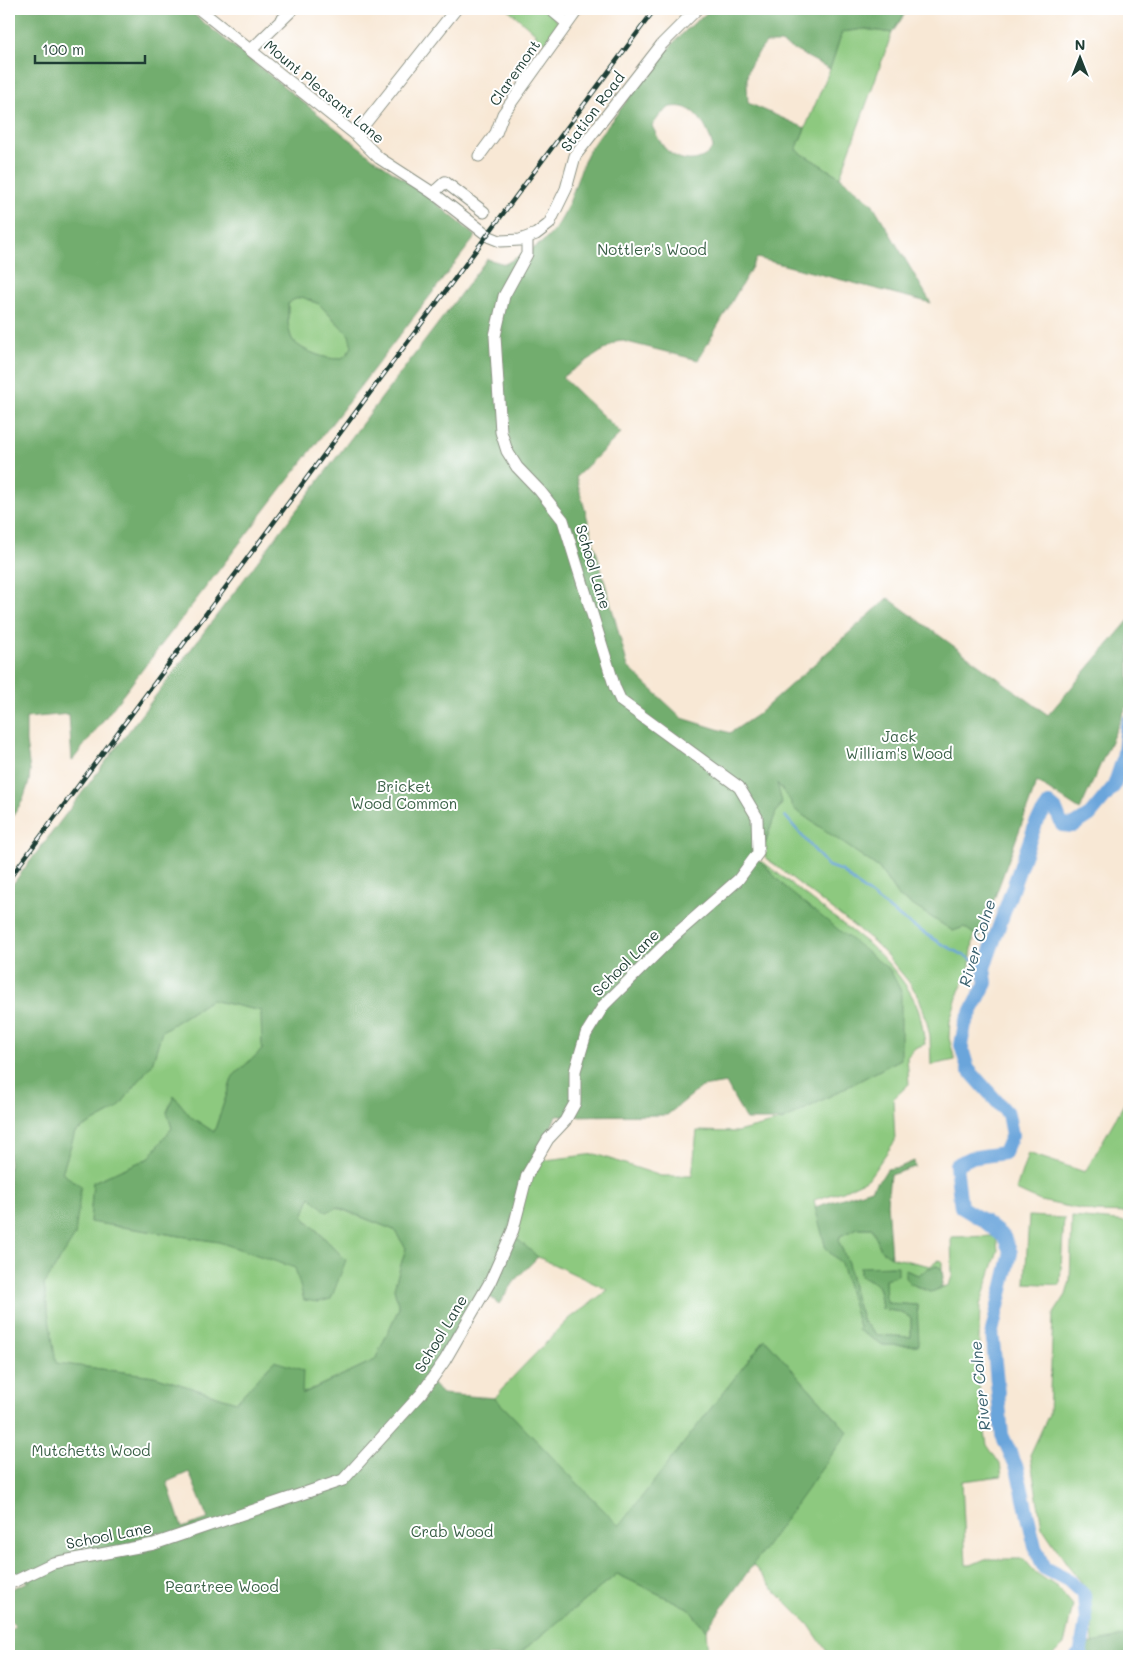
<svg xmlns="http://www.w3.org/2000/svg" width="1138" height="1665" font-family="Mali,sans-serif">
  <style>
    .green { fill: #8dc97f; stroke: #56835a }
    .forest { fill: #72ad6e; stroke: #487551; fill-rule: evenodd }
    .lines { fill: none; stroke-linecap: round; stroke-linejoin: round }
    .stream { stroke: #6ba5db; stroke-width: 2.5 }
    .river { stroke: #6ba5db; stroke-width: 14 }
    .minor-casing { stroke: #8c9284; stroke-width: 13 }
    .minor { stroke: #fff; stroke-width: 11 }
    .rail-casing { stroke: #1f3d34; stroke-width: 4.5 }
    .rail { stroke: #fff; stroke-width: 2.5; stroke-dasharray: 8; stroke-linecap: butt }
    .labels { text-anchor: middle; stroke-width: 4; stroke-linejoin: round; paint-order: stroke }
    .street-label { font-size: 15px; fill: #1f3d34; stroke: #fff }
    .park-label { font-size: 15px; fill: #3a6047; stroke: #fff }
    .water-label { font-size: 16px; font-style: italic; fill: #3a616e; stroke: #fff }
  </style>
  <rect width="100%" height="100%" fill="#fff"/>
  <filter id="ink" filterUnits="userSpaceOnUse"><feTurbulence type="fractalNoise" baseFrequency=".02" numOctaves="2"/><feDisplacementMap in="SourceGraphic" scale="10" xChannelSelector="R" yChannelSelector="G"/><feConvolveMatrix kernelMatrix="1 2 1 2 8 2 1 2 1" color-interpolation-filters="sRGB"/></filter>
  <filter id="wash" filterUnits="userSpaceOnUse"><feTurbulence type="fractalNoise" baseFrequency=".0096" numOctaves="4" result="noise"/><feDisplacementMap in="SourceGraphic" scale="20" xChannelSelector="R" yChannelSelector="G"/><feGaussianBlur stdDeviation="1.12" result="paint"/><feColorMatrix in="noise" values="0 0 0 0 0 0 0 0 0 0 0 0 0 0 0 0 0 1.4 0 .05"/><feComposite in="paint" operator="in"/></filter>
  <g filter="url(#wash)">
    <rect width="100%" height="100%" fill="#f8e8d5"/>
    <g class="green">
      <path d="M 508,9 L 546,9 L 559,23 L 559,27 L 548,45 L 535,35 L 535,33 Z"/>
      <path d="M 864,29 L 892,33 L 840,177 L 796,150 L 830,69 L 842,32 Z"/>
      <path d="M 302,297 L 319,304 L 349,335 L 352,347 C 349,351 346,357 341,358 C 330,362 297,349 292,339 C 287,328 288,316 288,304 L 293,300 Z"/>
      <path d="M 776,781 L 790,800 L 794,809 L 879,868 L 897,895 L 953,931 L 964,927 L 974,934 L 969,972 L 959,991 L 950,1021 L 949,1038 L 955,1060 L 931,1065 L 930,1037 L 926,1018 L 919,997 L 908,981 L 884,952 L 873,941 L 766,858 L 763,851 L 776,812 L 782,804 Z"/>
      <path d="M 760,862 L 763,862 L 871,946 C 890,964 909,985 918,1009 C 922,1020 923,1032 925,1044 L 915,1048 L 907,1057 L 909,1084 L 893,1099 L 895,1141 L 868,1179 L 843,1191 L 814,1200 L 826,1249 L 841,1263 L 860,1327 L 858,1330 L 883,1345 L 918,1345 L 917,1305 L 888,1303 C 881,1288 885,1278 893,1266 L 860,1268 L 860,1276 C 881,1284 879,1287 882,1309 L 900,1312 L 911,1318 L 911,1337 L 877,1335 L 863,1322 L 855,1297 L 848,1263 L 839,1242 L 840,1236 L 858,1228 L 872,1228 L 881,1250 L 891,1257 L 930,1266 L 939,1260 L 942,1261 L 942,1269 L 937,1266 L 929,1268 L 918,1275 L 906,1270 C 910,1286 916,1287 931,1292 L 949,1285 L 952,1276 L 951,1237 L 996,1236 L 998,1250 L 980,1305 L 978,1371 L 981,1408 L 987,1445 L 1000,1464 L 1002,1476 L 962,1481 L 966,1565 L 971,1565 L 985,1559 L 1024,1559 L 1036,1573 L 1057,1587 L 1073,1605 L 1064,1645 L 1051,1656 L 830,1656 L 809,1625 L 777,1593 L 752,1564 L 848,1432 L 765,1339 L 619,1527 L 495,1398 L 509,1381 L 569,1319 L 608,1290 L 536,1256 L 507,1230 L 537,1161 L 595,1154 L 661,1176 L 692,1176 L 697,1131 L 737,1132 L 784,1120 L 901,1059 L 789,891 Z"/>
      <path d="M 211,1000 L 261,1011 L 262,1050 L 233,1076 L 214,1132 L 191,1117 L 175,1097 L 167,1112 L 172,1128 L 149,1158 L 93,1182 L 90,1222 L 219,1242 L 296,1268 L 304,1300 L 346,1260 L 303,1216 L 310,1197 L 394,1230 L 406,1248 L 394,1288 L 399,1308 L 375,1360 L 301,1394 L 274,1361 L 236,1402 L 154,1376 L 55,1363 L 44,1285 L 75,1235 L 62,1173 L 75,1132 L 117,1109 L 152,1064 L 162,1031 Z"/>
      <path d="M 1129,1095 L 1129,1213 L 1095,1212 L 1040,1201 L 1016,1190 L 1028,1153 L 1085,1172 Z"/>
      <path d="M 1029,1216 L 1064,1218 L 1060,1285 L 1025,1283 Z"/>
      <path d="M 1072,1217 L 1129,1222 L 1129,1635 L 1093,1644 L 1090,1593 L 1067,1564 L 1042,1527 L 1030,1455 L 1049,1414 L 1053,1315 L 1066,1295 L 1070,1281 Z"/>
      <path d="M 617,1574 L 688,1608 L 706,1630 L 708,1656 L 516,1656 Z"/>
    </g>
    <g class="forest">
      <path d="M 14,9 L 187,9 L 373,158 L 421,191 L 476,236 L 72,761 L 69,714 L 26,718 L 26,742 L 30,771 L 29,782 L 23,800 L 9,822 L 9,36 ZM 302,297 L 319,304 L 349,335 L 352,347 C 349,351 346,357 341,358 C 330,362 297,349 292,339 C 287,328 288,316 288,304 L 293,300 Z"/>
      <path d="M 712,9 L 908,9 L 892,33 L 864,29 L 842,32 L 830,69 L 781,43 L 766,43 C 745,69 746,70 748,103 L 805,128 L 796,150 L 840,177 L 872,203 L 931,303 L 757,258 L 698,360 L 619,340 L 562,377 L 621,433 L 576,477 L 628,667 L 682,718 L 730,733 L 757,715 L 888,598 L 1048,715 L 1129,620 L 1129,701 L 1080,810 L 1037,782 L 980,938 L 964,927 L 953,931 L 898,896 L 879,868 L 794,809 L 790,800 L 777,783 L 782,802 L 776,812 L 765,843 L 756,838 L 754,855 L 789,891 L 890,970 L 901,991 L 901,1059 L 784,1120 L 746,1120 L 726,1083 L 702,1087 L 667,1115 L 556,1116 L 507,1230 L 538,1257 L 517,1278 L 499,1304 L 480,1289 L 427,1378 L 442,1394 L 495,1398 L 619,1526 L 765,1339 L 848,1432 L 706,1630 L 688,1608 L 617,1574 L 516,1656 L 9,1656 L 9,1631 L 15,1626 L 9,1620 L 9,1590 L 30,1581 L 9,1577 L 9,889 L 487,259 L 505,264 C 517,257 530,251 541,243 C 571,221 573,180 590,149 C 599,134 612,121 622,107 C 649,71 675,35 712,9 ZM 670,107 C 673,107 678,106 682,107 C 699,110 709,132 713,147 C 704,163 683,164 669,152 C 661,146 657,135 652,126 L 660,115 ZM 211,1000 L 261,1011 L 262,1050 L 233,1076 L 214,1132 L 191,1117 L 174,1096 L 167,1112 L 172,1128 L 149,1158 L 93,1182 L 90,1222 L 219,1242 L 295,1268 L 304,1300 L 318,1302 L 331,1299 L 346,1260 L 303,1217 L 310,1197 L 327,1212 L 337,1207 L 394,1230 L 406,1248 L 394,1288 L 399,1308 L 375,1360 L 302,1394 L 303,1370 L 274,1361 L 236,1402 L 154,1376 L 56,1363 L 44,1285 L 75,1236 L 81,1186 L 62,1173 L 75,1132 L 117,1109 L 152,1064 L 162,1031 ZM 189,1472 L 208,1519 L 182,1528 L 167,1482 Z"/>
      <path d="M 914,1161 L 915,1167 L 890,1175 L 887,1203 L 891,1257 L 881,1250 L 872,1228 L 858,1228 L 840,1236 L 839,1242 L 848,1263 L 855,1297 L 863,1322 L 877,1335 L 911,1337 L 911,1318 L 900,1312 L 882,1309 C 879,1287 881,1284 860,1276 L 860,1267 L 898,1266 L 898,1275 L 885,1279 L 886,1299 L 888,1303 L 917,1305 L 919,1345 L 883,1345 L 858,1330 L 859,1327 L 841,1263 L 826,1249 L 815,1207 L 871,1189 L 882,1177 L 887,1169 L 900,1167 Z"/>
      <path d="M 937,1266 L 942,1269 L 943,1278 L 941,1288 L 931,1292 L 911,1284 L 905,1278 L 905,1270 L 918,1275 L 929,1268 Z"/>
      <path d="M 1129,1635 L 1129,1656 L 1081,1656 L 1084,1645 Z"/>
    </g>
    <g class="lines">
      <path class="stream" d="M 785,816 L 828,866 L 842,871 L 859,886 L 904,920 L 940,943 L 971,959 L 984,969"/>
      <path class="river" d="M 1077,1656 L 1080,1655 L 1086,1621 L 1084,1595 L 1068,1580 L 1044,1568 L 1035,1547 L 1017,1468 L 1002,1435 L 992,1331 L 1011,1253 L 1004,1237 L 984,1221 L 961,1207 L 956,1165 L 970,1158 L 1004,1153 L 1012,1135 L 1008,1114 L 968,1069 L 961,1045 L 965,1024 L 986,983 L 984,968 L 1036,823 L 1049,804 L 1056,810 L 1062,825 L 1073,826 L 1090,815 L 1114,786 L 1123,759 L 1127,726 L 1129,721"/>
    </g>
  </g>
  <g filter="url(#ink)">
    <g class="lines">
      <g class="minor-casing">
        <g id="minor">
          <path d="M 199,9 L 356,135 L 379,158 L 433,193 L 490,237 L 500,241 L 520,240 L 536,234 L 549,224 L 566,189 L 575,156 L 662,44 L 697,9"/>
          <path d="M 550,9 L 567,23"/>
          <path d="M 251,50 L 293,9"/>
          <path d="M 356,135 L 456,9"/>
          <path d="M 479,156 L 496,133 L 503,114 L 578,9"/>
          <path d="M 433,193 L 445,182 L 484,212"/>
          <path d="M 9,1584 L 53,1563 L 154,1544 L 343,1480 L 422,1393 L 445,1360 L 490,1282 L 513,1230 L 527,1175 L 548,1139 L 565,1121 L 575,1103 L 575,1071 L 586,1034 L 604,1005 L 674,936 L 738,880 L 758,853 L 757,817 L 739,787 L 621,701 L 615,688 L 563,520 L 540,491 L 517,467 L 507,451 L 501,432 L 495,336 L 504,296 L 527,254 L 527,238"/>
        </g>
      </g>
      <use href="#minor" class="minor"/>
      <g class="rail-casing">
        <path id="rail" d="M 9,879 L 655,9"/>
      </g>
      <use href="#rail" class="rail"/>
    </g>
  </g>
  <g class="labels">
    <g class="street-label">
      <text transform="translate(515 73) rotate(-55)" y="5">Claremont</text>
      <text transform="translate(324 92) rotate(40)" y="5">Mount Pleasant Lane</text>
      <text transform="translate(593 112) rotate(-53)" y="5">Station Road</text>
      <text transform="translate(593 567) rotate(73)" y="5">School Lane</text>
      <text transform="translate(626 963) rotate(-45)" y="5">School Lane</text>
      <text transform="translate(441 1334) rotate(-59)" y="5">School Lane</text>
      <text transform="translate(109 1536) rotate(-11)" y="5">School Lane</text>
    </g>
    <g class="park-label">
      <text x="652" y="255">Nottler's Wood</text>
      <text x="899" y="742">Jack<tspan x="899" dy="17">William's Wood</tspan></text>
      <text x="404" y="792">Bricket<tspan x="404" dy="17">Wood Common</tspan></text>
      <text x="91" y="1456">Mutchetts Wood</text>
      <text x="452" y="1537">Crab Wood</text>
      <text x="222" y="1592">Peartree Wood</text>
    </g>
    <g class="water-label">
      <text transform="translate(977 943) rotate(-73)" y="6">River Colne</text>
      <text transform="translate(980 1386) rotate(-96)" y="6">River Colne</text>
    </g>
  </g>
  <rect width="1138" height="1665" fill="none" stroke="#fff" stroke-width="30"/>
  <g transform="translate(1080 58)" stroke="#ffffff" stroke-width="4" paint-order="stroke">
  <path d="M0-4L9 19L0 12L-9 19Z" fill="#1f3d34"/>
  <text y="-8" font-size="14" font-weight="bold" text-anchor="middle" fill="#1f3d34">N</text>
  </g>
  <path d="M35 55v8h110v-8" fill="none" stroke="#1f3d34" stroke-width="2.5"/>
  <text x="42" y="55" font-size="15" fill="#1f3d34" stroke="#ffffff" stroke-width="4" paint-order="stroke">100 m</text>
</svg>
